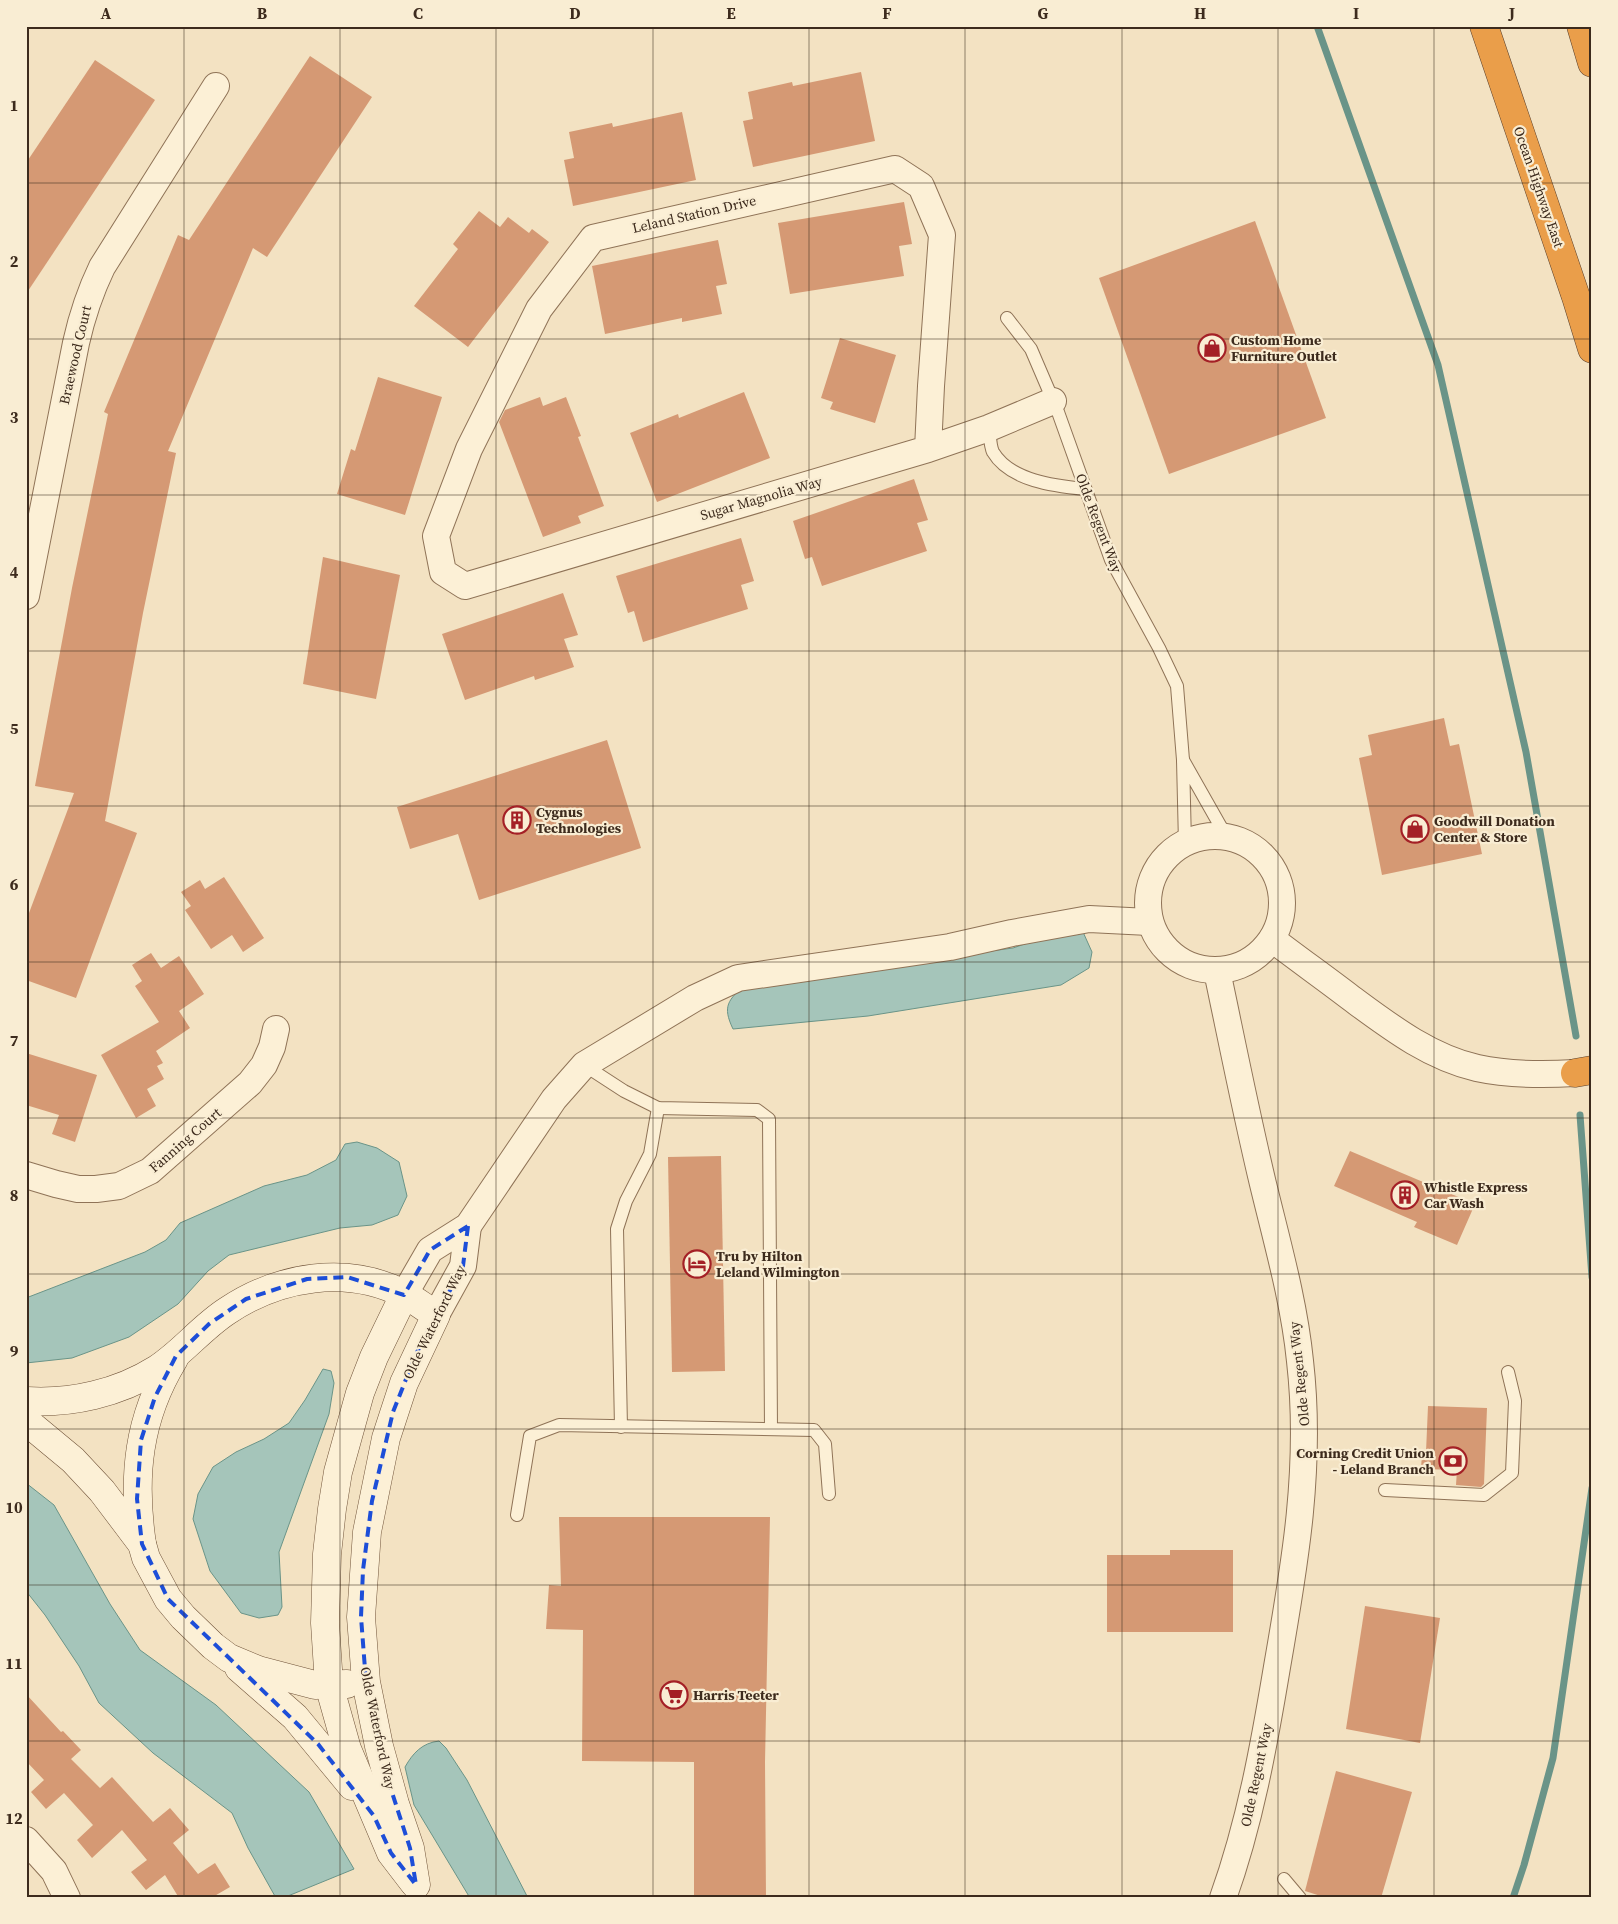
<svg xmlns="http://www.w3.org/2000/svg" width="1618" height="1924" font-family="'Source Serif 4',serif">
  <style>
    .water { fill: #a5c5ba; stroke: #6a9488 }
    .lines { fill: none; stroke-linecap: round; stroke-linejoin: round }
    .stream { stroke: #6a9488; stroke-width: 7 }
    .building { fill: #d59974 }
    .lane-casing { stroke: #8f7357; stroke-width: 14 }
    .street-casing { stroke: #8f7357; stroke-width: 28 }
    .secondary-casing { stroke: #71543a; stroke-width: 29 }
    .highway-casing { stroke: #5c412c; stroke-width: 29 }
    .lane { stroke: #fcf0d6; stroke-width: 12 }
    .street { stroke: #fcf0d6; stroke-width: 26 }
    .secondary { stroke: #fcf0d6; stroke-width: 28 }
    .highway { stroke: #ea9e4a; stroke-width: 28 }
    .marked { fill: none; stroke: #1d4ed8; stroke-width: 4; stroke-dasharray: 10 6; stroke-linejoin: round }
    .grid { fill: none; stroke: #3d2b1d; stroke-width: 1; stroke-opacity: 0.55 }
    .labels { text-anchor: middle; stroke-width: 4.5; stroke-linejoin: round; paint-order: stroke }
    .street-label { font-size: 14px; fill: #3d2b1d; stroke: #f9edd3 }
    .poi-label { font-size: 14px; font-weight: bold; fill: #3d2b1d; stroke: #f9edd3; text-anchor: start }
    .neatline { fill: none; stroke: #3d2b1d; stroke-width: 2 }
    .grid-label { font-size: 16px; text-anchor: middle; font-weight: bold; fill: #3d2b1d }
  </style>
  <rect width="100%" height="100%" fill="#f3e2c2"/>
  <g class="water">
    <path d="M 1068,929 L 1083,932 L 1092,952 L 1089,968 L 1061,985 L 868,1016 L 733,1029 C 722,1006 728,1000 746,984 L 1013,948 Z"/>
    <path d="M 357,1142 L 377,1148 L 399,1162 L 407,1196 L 398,1215 L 372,1225 L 340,1228 L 229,1255 L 208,1271 L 178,1304 L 129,1337 L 72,1358 L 26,1363 L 26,1298 L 145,1252 L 166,1240 L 180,1223 L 264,1186 L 307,1175 L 336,1160 L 345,1144 Z"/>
    <path d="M 323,1369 L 331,1371 L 334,1383 L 329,1414 L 279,1552 L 282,1607 L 278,1615 L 259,1618 L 241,1613 L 210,1571 L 193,1519 L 198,1494 L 213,1467 L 236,1452 L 264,1439 L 289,1423 L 305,1400 Z"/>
    <path d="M 26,1483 L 54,1505 L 110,1604 L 140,1650 L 216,1705 L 309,1792 L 354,1869 L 283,1898 L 276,1898 L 248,1848 L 232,1813 L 153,1753 L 99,1703 L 79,1666 L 45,1615 L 26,1591 Z"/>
    <path d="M 439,1741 L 446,1748 L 467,1780 L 528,1898 L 470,1898 L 414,1805 L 405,1767 C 413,1753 422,1743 439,1741 Z"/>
  </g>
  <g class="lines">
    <g class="stream">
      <path d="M 1317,26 L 1438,365 L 1526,752 L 1576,1036"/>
      <path d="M 1580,1115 L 1592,1277"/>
      <path d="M 1513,1898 L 1524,1865 L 1553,1758 L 1592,1488"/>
    </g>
  </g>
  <g class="building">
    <path d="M 310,56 L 372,97 L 267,257 L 253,248 L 168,451 L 176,453 L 143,613 L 105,821 L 137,833 L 76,998 L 26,980 L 26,921 L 74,793 L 35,786 L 72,588 L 108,414 L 104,412 L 178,235 L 189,240 Z"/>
    <path d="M 95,60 L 155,100 L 26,294 L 26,163 Z"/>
    <path d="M 861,72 L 875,141 L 753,167 L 743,121 L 753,119 L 748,92 L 792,82 L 793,86 Z"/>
    <path d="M 682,112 L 696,180 L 573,206 L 564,160 L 574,158 L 569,132 L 612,123 L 613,127 Z"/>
    <path d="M 904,202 L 912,244 L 899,246 L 904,276 L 790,294 L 778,223 Z"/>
    <path d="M 479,211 L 500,227 L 508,217 L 529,233 L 532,229 L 549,242 L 468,347 L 414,306 L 458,249 L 453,244 Z"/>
    <path d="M 1255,221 L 1326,418 L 1169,474 L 1099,278 Z"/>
    <path d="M 718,240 L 727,284 L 716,286 L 722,314 L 682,322 L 682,318 L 605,334 L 592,266 Z"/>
    <path d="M 840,338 L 896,355 L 875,423 L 830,409 L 833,402 L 821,398 Z"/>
    <path d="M 378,377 L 442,397 L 405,515 L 337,494 L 351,449 L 355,451 Z"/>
    <path d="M 744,392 L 770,458 L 657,502 L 630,433 L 678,414 L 679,418 Z"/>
    <path d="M 540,397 L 543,406 L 566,397 L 581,436 L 578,437 L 604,506 L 578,516 L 581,523 L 543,537 L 499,422 L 505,410 Z"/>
    <path d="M 914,479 L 928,520 L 917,523 L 927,551 L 822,586 L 812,557 L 805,559 L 793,521 Z"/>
    <path d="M 741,538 L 754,581 L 741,585 L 748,609 L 643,642 L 634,611 L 628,613 L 616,576 Z"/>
    <path d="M 323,557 L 400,575 L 376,699 L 303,684 Z"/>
    <path d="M 563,593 L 578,635 L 564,639 L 574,667 L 535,680 L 534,676 L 465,700 L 442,634 Z"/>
    <path d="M 1444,718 L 1450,746 L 1459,744 L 1482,854 L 1382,875 L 1359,758 L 1372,755 L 1368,735 Z"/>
    <path d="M 607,740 L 641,848 L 479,900 L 458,834 L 410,849 L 397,807 Z"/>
    <path d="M 224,877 L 264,938 L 243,952 L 232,935 L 211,949 L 185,910 L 191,906 L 181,892 L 200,880 L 205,889 Z"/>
    <path d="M 151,953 L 161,968 L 179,956 L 204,994 L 179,1011 L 190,1028 L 156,1051 L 163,1063 L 157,1066 L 164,1079 L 147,1089 L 156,1106 L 136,1118 L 101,1055 L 159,1022 L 135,986 L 142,981 L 132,965 Z"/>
    <path d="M 26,1053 L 97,1075 L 75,1142 L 52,1134 L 59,1115 L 26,1105 Z"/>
    <path d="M 1350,1151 L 1475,1204 L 1457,1245 L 1414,1227 L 1417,1222 L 1334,1186 Z"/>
    <path d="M 721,1156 L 725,1371 L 672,1372 L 668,1157 Z"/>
    <path d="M 1428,1406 L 1487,1408 L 1484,1484 L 1481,1487 L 1456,1485 L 1457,1470 L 1421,1469 L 1422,1453 L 1426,1452 Z"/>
    <path d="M 559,1517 L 770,1517 L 765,1762 L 766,1898 L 694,1898 L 694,1762 L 582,1761 L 583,1630 L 546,1629 L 549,1585 L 561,1586 Z"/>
    <path d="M 1170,1550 L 1233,1550 L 1233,1632 L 1107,1632 L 1107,1555 L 1170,1555 Z"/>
    <path d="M 1365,1606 L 1440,1618 L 1420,1743 L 1346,1729 Z"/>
    <path d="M 26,1694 L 61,1732 L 63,1731 L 81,1750 L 71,1759 L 100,1788 L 112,1777 L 153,1822 L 170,1808 L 189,1830 L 173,1843 L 198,1874 L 215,1863 L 230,1887 L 211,1898 L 179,1898 L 165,1875 L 146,1890 L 131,1872 L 147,1860 L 122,1830 L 92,1858 L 77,1840 L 93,1825 L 64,1793 L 46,1809 L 31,1792 L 44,1780 L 26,1761 Z"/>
    <path d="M 1336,1771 L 1412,1792 L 1381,1898 L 1327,1898 L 1305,1891 Z"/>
  </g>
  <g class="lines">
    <g class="lane-casing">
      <g id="lane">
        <path d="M 1007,318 L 1031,349 L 1058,412 L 1111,560 L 1159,648 L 1177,686 L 1183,760"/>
        <path d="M 989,428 C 990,435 990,446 993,452 C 1010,481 1055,486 1085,489"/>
        <path d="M 1185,843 L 1183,760 L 1226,836"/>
        <path d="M 584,1065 L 624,1091 L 658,1108 L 757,1110 L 769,1119 L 771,1429"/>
        <path d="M 621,1427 L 617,1229 L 626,1201 L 650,1154 L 658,1108"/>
        <path d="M 1385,1490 L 1484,1495 L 1512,1473 L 1515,1401 L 1508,1372"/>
        <path d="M 517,1515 L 530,1436 L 559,1425 L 814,1430 L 825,1444 L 829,1494"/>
        <path d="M 1284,1879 L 1300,1898"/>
      </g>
    </g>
    <g class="street-casing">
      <g id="street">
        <path d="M 928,449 L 931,386 L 942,235 L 921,186 L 895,169 L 593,238 L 539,309 L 469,449 L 436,536 L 443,572 L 465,586 L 928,449 L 989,428 L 1053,401"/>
        <path d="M 26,596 L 76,343 C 82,316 90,292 102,267 L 216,86"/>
        <circle cx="1215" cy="903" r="67"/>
        <path d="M 1272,939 C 1298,959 1325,978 1351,998 C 1389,1026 1429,1057 1477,1068 C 1509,1075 1541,1075 1575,1073"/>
        <path d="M 1217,971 C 1232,1042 1246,1113 1263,1184 C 1277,1242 1294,1301 1300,1361 C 1312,1465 1295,1564 1277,1667 C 1264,1745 1250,1823 1223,1898"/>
        <path d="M 26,1175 L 56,1184 L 78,1189 L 96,1189 L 119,1186 L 150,1171 L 250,1083 L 264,1065 L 272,1047 L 276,1029"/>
        <path d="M 404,1295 L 430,1250 L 468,1226 L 554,1099 L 584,1065 L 695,998 L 738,978 L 950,947 L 1012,933 L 1089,919 L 1149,922"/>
        <path d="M 436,1315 L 463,1266 L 468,1226"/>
        <path d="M 26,1840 L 54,1871 L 67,1898"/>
      </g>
    </g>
    <g class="secondary-casing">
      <g id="secondary">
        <path d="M 404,1295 L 374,1357 L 360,1393 L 338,1472 L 332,1509 L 327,1554 L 325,1623 L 329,1685 L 347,1749 L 391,1853 L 414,1883"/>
        <path d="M 26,1401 C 71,1404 119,1393 157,1369 C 183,1352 201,1328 227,1311 C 279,1276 347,1265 404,1294 C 415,1300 425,1308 436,1315 L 404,1383 L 386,1438 L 367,1532 L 361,1617 L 366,1682 L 379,1746 L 395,1804 L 410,1848 L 416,1885"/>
        <path d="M 26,1421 L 73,1460 L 102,1491 L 142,1544 L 146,1558 L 168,1599 L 183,1617 L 213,1646 L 229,1658 L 258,1670 L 315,1685 L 347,1684"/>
        <path d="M 142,1544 C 132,1476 138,1418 174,1359"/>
        <path d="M 239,1668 L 295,1717 L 352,1786"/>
      </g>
    </g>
    <g class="highway-casing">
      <g id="highway">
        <path d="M 1484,26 L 1576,297 L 1592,349"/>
        <path d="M 1581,26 L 1592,63"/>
        <path d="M 1575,1073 L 1592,1070"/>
      </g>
    </g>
    <use href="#lane" class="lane"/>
    <use href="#street" class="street"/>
    <use href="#secondary" class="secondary"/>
    <use href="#highway" class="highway"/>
  </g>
  <path class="marked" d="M 468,1226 L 463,1266 L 416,1354 L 393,1412 L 372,1501 L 363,1570 L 361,1617 L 366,1682 L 388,1780 L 410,1848 L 416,1885 L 391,1853 L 374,1816 L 318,1744 L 168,1599 L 142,1544 L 137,1499 L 141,1440 L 155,1397 L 176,1356 L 209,1324 L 246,1299 L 307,1279 L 347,1277 L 404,1295 L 430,1250 Z"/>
  <path class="grid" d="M 184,26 L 184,1898M 340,26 L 340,1898M 496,26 L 496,1898M 653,26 L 653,1898M 809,26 L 809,1898M 965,26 L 965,1898M 1122,26 L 1122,1898M 1278,26 L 1278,1898M 1434,26 L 1434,1898M 26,183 L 1592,183M 26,339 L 1592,339M 26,495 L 1592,495M 26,651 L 1592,651M 26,806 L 1592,806M 26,962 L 1592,962M 26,1118 L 1592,1118M 26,1274 L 1592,1274M 26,1429 L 1592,1429M 26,1585 L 1592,1585M 26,1741 L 1592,1741"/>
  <defs>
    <g id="shop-ring" transform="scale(1.4375)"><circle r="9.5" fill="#f9edd3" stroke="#a42026" stroke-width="1.5"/><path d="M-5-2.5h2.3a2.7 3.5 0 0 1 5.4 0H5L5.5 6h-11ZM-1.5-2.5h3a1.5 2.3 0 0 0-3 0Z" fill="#a42026"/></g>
    <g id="building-ring" transform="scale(1.4375)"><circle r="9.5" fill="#f9edd3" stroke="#a42026" stroke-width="1.5"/><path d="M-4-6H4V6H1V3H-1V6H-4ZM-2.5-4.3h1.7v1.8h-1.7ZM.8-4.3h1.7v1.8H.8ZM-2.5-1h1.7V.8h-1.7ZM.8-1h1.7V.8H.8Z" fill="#a42026"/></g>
    <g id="hotel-ring" transform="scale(1.4375)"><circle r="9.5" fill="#f9edd3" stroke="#a42026" stroke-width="1.5"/><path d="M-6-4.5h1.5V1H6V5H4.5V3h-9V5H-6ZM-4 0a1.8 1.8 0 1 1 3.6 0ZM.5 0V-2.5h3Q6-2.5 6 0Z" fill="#a42026"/></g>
    <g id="bank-ring" transform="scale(1.4375)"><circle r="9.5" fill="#f9edd3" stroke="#a42026" stroke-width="1.5"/><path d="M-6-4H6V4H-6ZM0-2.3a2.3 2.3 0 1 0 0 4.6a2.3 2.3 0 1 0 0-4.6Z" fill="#a42026"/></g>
    <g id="supermarket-ring" transform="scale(1.4375)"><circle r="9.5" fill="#f9edd3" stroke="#a42026" stroke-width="1.5"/><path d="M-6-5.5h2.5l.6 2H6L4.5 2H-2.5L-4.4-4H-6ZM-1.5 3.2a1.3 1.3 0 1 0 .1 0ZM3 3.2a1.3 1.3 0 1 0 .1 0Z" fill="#a42026"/></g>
  </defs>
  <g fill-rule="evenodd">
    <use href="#shop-ring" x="1212" y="348"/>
    <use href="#building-ring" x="517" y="820"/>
    <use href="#shop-ring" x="1415" y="829"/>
    <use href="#building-ring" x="1405" y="1195"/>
    <use href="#hotel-ring" x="697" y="1264"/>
    <use href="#bank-ring" x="1453" y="1461"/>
    <use href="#supermarket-ring" x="674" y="1695"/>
  </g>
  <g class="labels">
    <g class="street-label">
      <text transform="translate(1539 187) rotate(71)" y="5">Ocean Highway East</text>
      <text transform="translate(694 214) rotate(-13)" y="5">Leland Station Drive</text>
      <text transform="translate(75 355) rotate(-77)" y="5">Braewood Court</text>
      <text transform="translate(761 498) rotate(-16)" y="5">Sugar Magnolia Way</text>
      <text transform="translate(1099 523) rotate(69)" y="5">Olde Regent Way</text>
      <text transform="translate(185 1140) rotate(-41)" y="5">Fanning Court</text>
      <text transform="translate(434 1322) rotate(-64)" y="5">Olde Waterford Way</text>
      <text transform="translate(1299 1374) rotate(-96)" y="5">Olde Regent Way</text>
      <text transform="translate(378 1728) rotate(78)" y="5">Olde Waterford Way</text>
      <text transform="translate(1256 1775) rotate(-78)" y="5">Olde Regent Way</text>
    </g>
    <g class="poi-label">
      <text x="1231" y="345">Custom Home<tspan x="1231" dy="16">Furniture Outlet</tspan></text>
      <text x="536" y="817">Cygnus<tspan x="536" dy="16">Technologies</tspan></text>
      <text x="1434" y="826">Goodwill Donation<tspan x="1434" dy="16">Center &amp; Store</tspan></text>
      <text x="1424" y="1192">Whistle Express<tspan x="1424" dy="16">Car Wash</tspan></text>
      <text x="716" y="1261">Tru by Hilton<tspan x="716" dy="16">Leland Wilmington</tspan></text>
      <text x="1434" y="1458" text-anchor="end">Corning Credit Union<tspan x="1434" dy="16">- Leland Branch</tspan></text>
      <text x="693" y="1700">Harris Teeter</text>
    </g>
  </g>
  <rect width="1618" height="1924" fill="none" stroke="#f9edd3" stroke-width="55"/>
  <rect x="28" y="28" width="1562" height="1868" class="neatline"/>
  <g class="grid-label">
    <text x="106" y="19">A</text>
    <text x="262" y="19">B</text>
    <text x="418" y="19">C</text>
    <text x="575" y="19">D</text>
    <text x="731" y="19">E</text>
    <text x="887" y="19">F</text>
    <text x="1043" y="19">G</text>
    <text x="1200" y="19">H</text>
    <text x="1356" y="19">I</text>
    <text x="1512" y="19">J</text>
    <text x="14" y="111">1</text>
    <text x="14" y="267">2</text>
    <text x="14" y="423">3</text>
    <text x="14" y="578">4</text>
    <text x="14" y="734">5</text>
    <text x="14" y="890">6</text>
    <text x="14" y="1046">7</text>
    <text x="14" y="1201">8</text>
    <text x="14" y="1357">9</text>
    <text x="14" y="1513">10</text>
    <text x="14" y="1669">11</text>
    <text x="14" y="1824">12</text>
  </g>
</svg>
